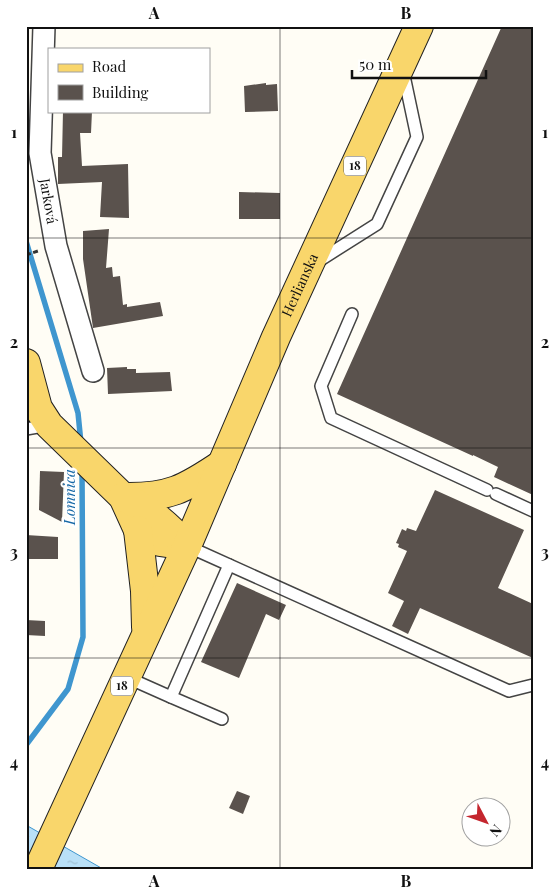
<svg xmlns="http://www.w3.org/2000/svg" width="559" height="895" font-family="'Playfair Display',serif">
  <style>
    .water { fill: url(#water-ripples); stroke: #3f96cf }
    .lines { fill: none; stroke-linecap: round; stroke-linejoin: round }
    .stream { stroke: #3f96cf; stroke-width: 5.5 }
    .building { fill: #5a524d }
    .service-casing { stroke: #444; stroke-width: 14 }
    .minor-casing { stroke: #444; stroke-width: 24 }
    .primary-casing { stroke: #222; stroke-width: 30 }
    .path { stroke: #333; stroke-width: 3; stroke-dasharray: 5 2.5; stroke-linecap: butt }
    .service { stroke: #fff; stroke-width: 11 }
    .minor { stroke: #fff; stroke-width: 21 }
    .primary { stroke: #f9d66b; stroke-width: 28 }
    .grid { fill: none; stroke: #111; stroke-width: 1; stroke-opacity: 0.55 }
    .labels { text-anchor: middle; stroke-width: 5; stroke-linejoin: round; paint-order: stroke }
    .shield { fill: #fff; stroke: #585858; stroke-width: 1 }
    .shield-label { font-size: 12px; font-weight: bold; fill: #111 }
    .street-label { font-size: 14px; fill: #111; stroke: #fff }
    .water-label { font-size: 15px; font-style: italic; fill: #1768a6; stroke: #fff }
    .neatline { fill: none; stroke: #111; stroke-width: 2 }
    .grid-label { font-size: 16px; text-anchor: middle; font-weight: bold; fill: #111 }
  </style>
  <defs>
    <pattern id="water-ripples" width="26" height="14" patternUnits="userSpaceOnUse" patternTransform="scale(1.25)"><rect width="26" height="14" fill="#b9e0f7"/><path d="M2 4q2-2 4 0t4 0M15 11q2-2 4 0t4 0" fill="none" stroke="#9ebfd3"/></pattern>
  </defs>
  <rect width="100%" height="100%" fill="#fffdf5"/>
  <path class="water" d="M 26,825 L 103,869 L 26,869 Z"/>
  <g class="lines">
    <g class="stream">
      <path d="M 26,241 L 78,413 L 81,443"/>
      <path d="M 26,745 L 68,689 L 83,637 L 82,470"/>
    </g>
  </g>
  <g class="building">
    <path d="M 502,26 L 533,26 L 533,495 L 494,477 L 498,467 L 473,455 L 473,456 L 337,394 Z"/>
    <path d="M 266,83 L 266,85 L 277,84 L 278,111 L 245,112 L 244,86 Z"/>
    <path d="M 63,111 L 92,111 L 91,133 L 80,133 L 82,166 L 128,164 L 129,218 L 100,217 L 102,182 L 58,184 L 58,157 L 62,157 Z"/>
    <path d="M 239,192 L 280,193 L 280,219 L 239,219 Z"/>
    <path d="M 109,229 L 106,268 L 112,267 L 113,277 L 120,276 L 123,305 L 127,304 L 127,307 L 160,302 L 163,316 L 93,328 L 83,259 L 83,231 Z"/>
    <path d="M 127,367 L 127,369 L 136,369 L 136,373 L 170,372 L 172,391 L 108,394 L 107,368 Z"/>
    <path d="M 40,471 L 64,472 L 62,522 L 39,510 Z"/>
    <path d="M 435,490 L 524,530 L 498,588 L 533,604 L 533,658 L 420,608 L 408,634 L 392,626 L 404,601 L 388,593 L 407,551 L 398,547 L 399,544 L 396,543 L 402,529 L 406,531 L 407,528 L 416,531 Z"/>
    <path d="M 26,535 L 58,537 L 58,559 L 26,559 Z"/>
    <path d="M 237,583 L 286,605 L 279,620 L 266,614 L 239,678 L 201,662 Z"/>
    <path d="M 26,620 L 45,621 L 45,636 L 26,635 Z"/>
    <path d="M 237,791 L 250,796 L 243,814 L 229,808 Z"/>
  </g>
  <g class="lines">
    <g class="service-casing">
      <g id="service">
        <path d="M 317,262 L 377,224 L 417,137 L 403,71"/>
        <path d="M 352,314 L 321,386 L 331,418 L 487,490"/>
        <path d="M 26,429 L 49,425"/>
        <path d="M 496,494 L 533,511"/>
        <path d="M 187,546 L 509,691 L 533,685"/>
        <path d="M 126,677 L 171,697 L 229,565"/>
        <path d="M 171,697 L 222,719"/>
      </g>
    </g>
    <g class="minor-casing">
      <g id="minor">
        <path id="s1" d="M 44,26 L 40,153 L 56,246 L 93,371"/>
      </g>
    </g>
    <g class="primary-casing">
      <g id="primary">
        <path d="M 26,363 L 38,408 L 49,425 L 123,497 L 138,530 L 160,542 L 187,546"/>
        <path d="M 123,497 C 169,498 185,489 222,464"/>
        <path d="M 123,497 C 149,508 168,526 187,546"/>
        <path d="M 138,530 L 145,591 L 146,627"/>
        <path id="s2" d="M 38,869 L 187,546 L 276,337 L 419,26"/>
      </g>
    </g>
    <path class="path" d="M 26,255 L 38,251"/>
    <use href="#service" class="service"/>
    <use href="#minor" class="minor"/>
    <use href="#primary" class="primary"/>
  </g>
  <path class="grid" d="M 280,26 L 280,869M 26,238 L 533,238M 26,448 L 533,448M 26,658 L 533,658"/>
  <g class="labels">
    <g class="shield">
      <rect x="344" y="156.5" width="22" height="19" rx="4"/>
      <rect x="111" y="676.5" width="22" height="19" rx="4"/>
    </g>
    <g class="shield-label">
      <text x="355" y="170">18</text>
      <text x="122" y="690">18</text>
    </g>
    <g class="street-label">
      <text dy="5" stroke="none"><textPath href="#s1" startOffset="176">Jarková</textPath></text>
      <text dy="5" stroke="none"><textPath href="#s2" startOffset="640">Herlianska</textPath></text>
    </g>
    <g class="water-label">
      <text transform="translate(70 497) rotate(-90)" y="5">Lomnica</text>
    </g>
  </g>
  <rect width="559" height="895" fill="none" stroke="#ffffff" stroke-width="55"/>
  <rect x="48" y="48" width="162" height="65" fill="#ffffff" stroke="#a0a0a0"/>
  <rect x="58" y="64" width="25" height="8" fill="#f9d66b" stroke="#a0a0a0"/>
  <text x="92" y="72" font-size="15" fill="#111111">Road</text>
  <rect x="58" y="85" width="25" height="15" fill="#5a524d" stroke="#a0a0a0"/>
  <text x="92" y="98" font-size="15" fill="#111111">Building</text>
  <g transform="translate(486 822) rotate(131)"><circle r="24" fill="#ffffff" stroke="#a0a0a0"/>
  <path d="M0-4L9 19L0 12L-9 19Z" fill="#c4262e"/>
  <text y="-8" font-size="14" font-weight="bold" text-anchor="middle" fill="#111111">N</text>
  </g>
  <path d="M352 70v8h134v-8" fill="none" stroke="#111111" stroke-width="2.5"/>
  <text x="359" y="70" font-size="15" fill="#111111" stroke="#ffffff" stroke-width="4" paint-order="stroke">50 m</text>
  <rect x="28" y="28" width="504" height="840" class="neatline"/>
  <g class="grid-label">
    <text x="154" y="19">A</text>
    <text x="406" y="19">B</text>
    <text x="14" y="138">1</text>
    <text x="545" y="138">1</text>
    <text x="14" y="348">2</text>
    <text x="545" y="348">2</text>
    <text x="14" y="558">3</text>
    <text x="545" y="558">3</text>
    <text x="14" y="768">4</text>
    <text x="545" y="768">4</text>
    <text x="154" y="887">A</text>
    <text x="406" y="887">B</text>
  </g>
</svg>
